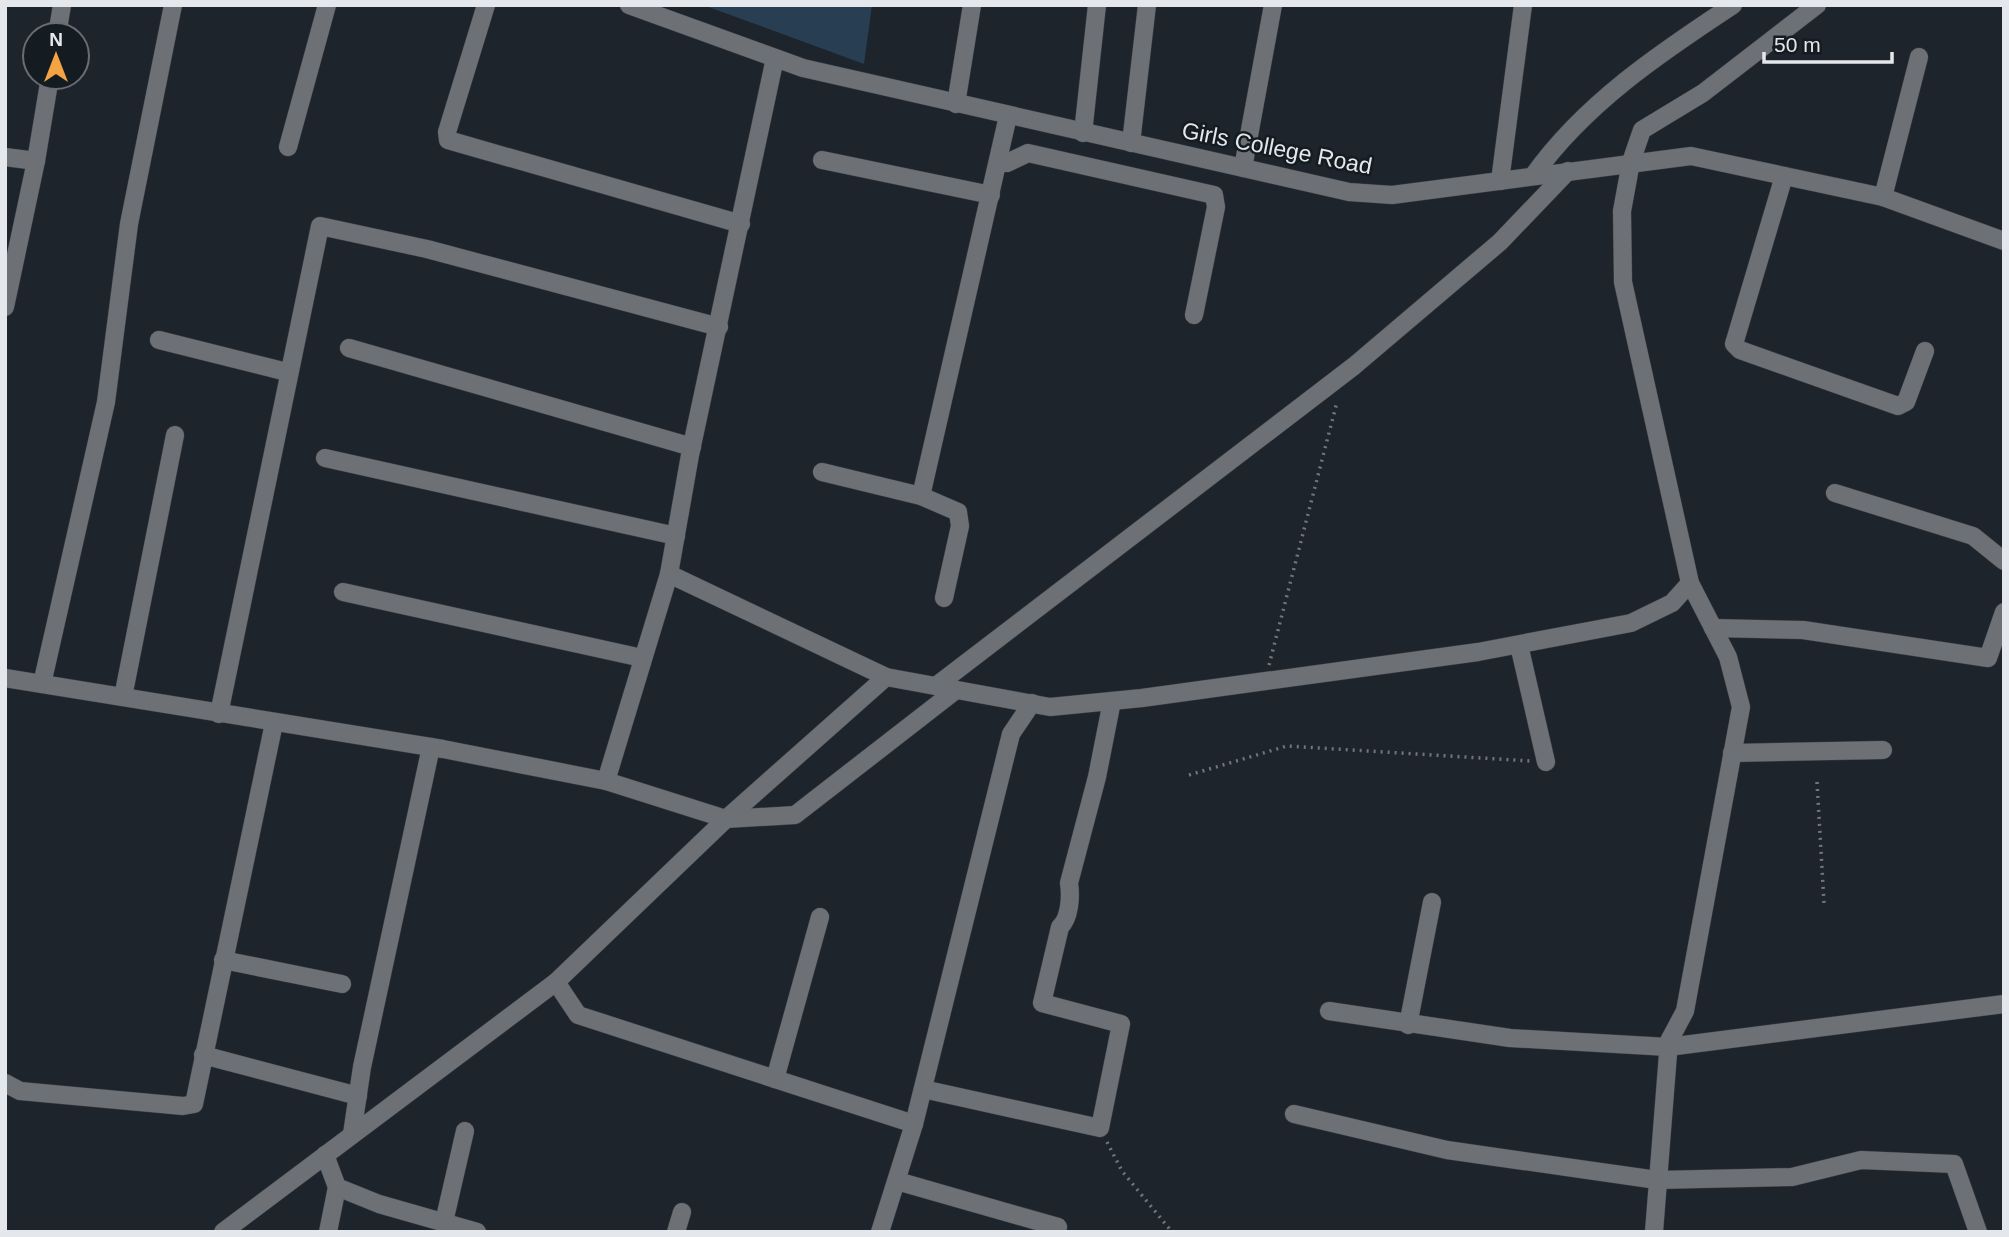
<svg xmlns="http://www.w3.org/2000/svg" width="2009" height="1237" font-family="Arial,sans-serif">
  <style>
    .green { fill: #283e53 }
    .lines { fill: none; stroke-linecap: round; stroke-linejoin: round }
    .minor-casing { stroke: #3a3f46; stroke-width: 19 }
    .path { stroke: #70767c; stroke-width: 3.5; stroke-dasharray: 2 5; stroke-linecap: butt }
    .minor { stroke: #6d7074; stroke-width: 18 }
    .labels { text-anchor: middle; stroke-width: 5; stroke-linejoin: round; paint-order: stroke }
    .street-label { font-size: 23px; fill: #e4e8ed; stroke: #141b21 }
  </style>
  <rect width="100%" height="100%" fill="#1e242b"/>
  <path class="green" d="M 703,5 L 872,5 L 864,64 Z"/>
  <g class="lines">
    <g class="minor-casing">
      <g id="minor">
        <path d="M 486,5 L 447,132 L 448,140 L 741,224"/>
        <path d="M 629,5 L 803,68 L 1349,192 L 1392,195 L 1691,156 L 1883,197 L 2004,241"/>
        <path d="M 57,35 L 62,5"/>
        <path d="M 956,104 L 972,5"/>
        <path d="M 1083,133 L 1097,5"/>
        <path d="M 1131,143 L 1147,5"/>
        <path d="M 288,147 L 327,5"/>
        <path d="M 5,157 L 36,161"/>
        <path d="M 822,160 L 991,195"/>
        <path d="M 999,162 L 1007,163 L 1028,153 L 1214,195 L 1216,207 L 1194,315"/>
        <path d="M 1243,168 L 1273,5"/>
        <path d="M 1533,176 C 1584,104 1660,53 1733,5"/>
        <path d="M 1784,176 L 1734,344 L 1740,350 L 1898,406 L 1906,402 L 1925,351"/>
        <path d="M 1500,181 L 1523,5"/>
        <path d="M 1883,197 L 1919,57"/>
        <path d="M 5,307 L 36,161 L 50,77"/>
        <path d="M 159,340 L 287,372"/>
        <path d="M 349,348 L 692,447"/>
        <path d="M 325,458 L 676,536"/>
        <path d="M 822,472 L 921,496 L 958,512 L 960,526 L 944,598"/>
        <path d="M 1835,493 L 1973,536 L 2004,561"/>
        <path d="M 921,496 L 1008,116"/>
        <path d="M 669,574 L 886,677 L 1050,707 L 1142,698 L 1478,652 L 1631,623 L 1672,603 L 1690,583"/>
        <path d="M 343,592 L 642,658"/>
        <path d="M 1713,628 L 1803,630 L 1988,658 L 2004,612"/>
        <path d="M 1519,645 L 1546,762"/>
        <path d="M 5,678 L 443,749 L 606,781 L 726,819 L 795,815 L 956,690"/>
        <path d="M 42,684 L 106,402 L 129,224 L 173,5"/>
        <path d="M 936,686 L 1354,366 L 1500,242 L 1568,171"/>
        <path d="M 123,697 L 175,435"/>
        <path d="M 219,714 L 320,226 L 427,249 L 719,327"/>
        <path d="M 1732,753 L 1883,750"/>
        <path d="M 606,781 L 669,574 L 690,455 L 775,58"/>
        <path d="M 223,960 L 342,984"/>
        <path d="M 556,982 L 578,1015 L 914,1124 L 1011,734 L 1032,703"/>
        <path d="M 1329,1011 L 1510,1038 L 1668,1047 L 2004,1004"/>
        <path d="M 1408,1025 L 1432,902"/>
        <path d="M 203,1055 L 358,1096"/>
        <path d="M 775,1079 L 820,917"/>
        <path d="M 5,1083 L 20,1091 L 183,1106 L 194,1104 L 274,723"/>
        <path d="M 923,1089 L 1100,1128 L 1121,1024 L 1042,1003 L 1060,927 C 1070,918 1071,896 1069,883 L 1097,777 L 1112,701"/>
        <path d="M 1294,1114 L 1447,1150 L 1657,1180 L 1792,1177 L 1861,1160 L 1954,1164 L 1978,1232"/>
        <path d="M 352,1134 L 362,1067 L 431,747"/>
        <path d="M 325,1155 L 337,1187 L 379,1204 L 477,1232"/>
        <path d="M 897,1181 L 1058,1227"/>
        <path d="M 444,1222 L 465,1131"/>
        <path d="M 223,1232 L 556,982 L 726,819 L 886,677"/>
        <path d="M 328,1232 L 337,1187"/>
        <path d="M 676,1232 L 682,1212"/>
        <path d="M 880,1232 L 914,1124"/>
        <path d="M 1654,1232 L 1669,1041 L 1685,1011 L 1741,707 L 1728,657 L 1690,583 L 1623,282 L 1622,211 L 1631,162 L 1642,130 L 1703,93 L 1817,5"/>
      </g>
    </g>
    <g class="path">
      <path d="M 1269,665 L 1337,402"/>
      <path d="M 1189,775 L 1287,746 L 1530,761"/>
      <path d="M 1817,782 L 1824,903"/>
      <path d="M 1107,1142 L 1122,1171 L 1172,1232"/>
    </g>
    <use href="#minor" class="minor"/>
  </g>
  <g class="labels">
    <g class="street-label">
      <text transform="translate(1277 148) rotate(11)" y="8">Girls College Road</text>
    </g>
  </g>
  <rect width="2009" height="1237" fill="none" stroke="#e4e8ed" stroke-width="14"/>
  <g transform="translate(56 56)"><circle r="33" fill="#141b21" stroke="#676d73" stroke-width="2"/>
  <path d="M0-5L12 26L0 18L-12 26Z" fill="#f4a443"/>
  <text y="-10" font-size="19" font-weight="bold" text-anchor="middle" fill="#e4e8ed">N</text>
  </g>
  <path d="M1764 52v10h128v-10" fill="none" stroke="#e4e8ed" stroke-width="3.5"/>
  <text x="1774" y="52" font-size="21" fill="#e4e8ed" stroke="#141b21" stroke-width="5" paint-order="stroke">50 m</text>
</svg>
